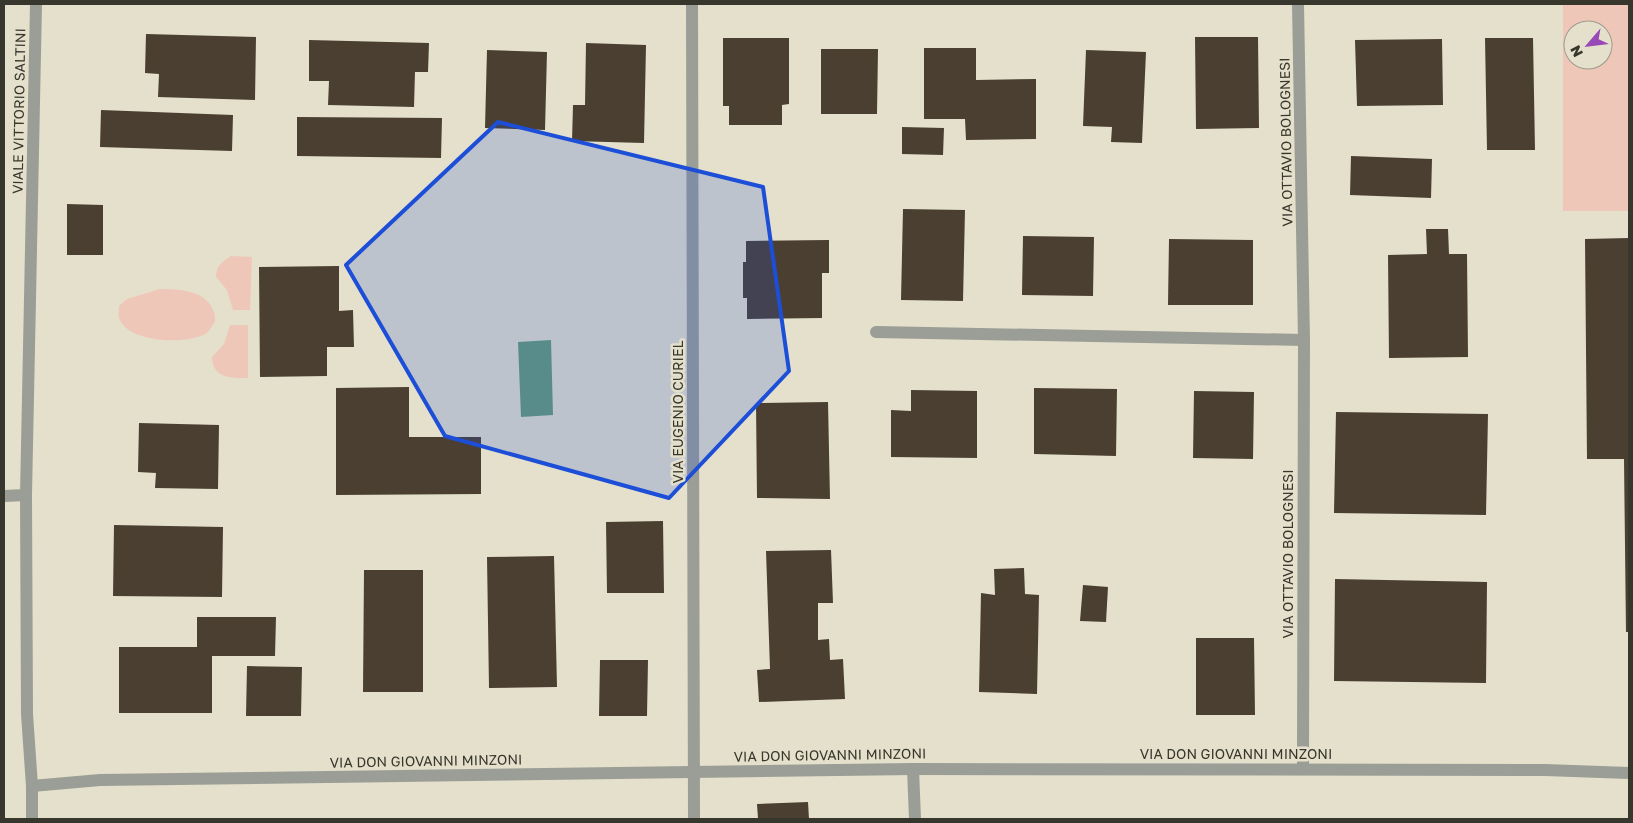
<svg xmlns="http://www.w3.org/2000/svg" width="1633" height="823" font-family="'Golos Text',sans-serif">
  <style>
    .green { fill: #efc7b9; fill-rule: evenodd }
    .water { fill: #679c79 }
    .building { fill: #4b3f32 }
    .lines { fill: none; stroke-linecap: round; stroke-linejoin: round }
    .minor { stroke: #9b9e96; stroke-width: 12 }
    .marked { fill: #1d4ed8; fill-opacity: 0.2; stroke: #1d4ed8; stroke-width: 4; stroke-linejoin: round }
    .labels { text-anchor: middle; stroke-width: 5; stroke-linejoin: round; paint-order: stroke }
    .street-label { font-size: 14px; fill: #38372e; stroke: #e4e0cb }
  </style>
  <rect width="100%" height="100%" fill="#e4e0cb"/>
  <g class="green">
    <path d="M 1563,4 L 1629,4 L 1629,211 L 1563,211 ZM 1573,30 L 1603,30 L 1603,60 L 1573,60 Z"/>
    <path d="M 231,256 L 252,257 L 250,310 L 233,310 L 227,290 L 216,277 C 216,266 222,262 231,256 Z"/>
    <path d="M 160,289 C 177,289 206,290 213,310 C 215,313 215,318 215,322 C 212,326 209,332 205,334 C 185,345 128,343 119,318 C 118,315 119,310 119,306 L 127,299 Z"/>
    <path d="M 230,325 L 248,325 L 248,378 C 231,378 213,379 212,357 L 224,344 Z"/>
  </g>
  <path class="water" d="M 551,340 L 553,415 L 521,417 L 518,342 Z"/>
  <g class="building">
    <path d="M 146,34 L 256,37 L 255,100 L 158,97 L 159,74 L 145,73 Z"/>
    <path d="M 1195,37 L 1258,37 L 1259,128 L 1196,129 Z"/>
    <path d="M 723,38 L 789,38 L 789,104 L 782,105 L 782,125 L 729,125 L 729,106 L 723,106 Z"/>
    <path d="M 1485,38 L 1533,38 L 1535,150 L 1487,150 Z"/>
    <path d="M 1442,39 L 1443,105 L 1357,106 L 1355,40 Z"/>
    <path d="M 309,40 L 429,43 L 428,72 L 415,72 L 414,107 L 328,105 L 329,81 L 309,81 Z"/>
    <path d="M 586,43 L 646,45 L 644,143 L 572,141 L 573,105 L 585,105 Z"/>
    <path d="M 924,48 L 976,48 L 976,80 L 1036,79 L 1036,139 L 966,140 L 965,119 L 924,119 Z"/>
    <path d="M 821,49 L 878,49 L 877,114 L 821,114 Z"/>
    <path d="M 487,50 L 547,52 L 545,130 L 485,128 Z"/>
    <path d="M 1086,50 L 1146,52 L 1142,143 L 1111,142 L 1112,127 L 1083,126 Z"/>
    <path d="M 101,110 L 233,115 L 232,151 L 100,147 Z"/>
    <path d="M 297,117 L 442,118 L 441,158 L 297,156 Z"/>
    <path d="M 902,127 L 944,128 L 943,155 L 902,154 Z"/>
    <path d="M 1351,156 L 1432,159 L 1431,198 L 1350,195 Z"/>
    <path d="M 67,204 L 103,205 L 103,255 L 67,255 Z"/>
    <path d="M 903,209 L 965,210 L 963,301 L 901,300 Z"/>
    <path d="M 1426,229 L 1448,229 L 1449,254 L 1467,254 L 1468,357 L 1389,358 L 1388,255 L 1427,254 Z"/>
    <path d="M 1023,236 L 1094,237 L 1093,296 L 1022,295 Z"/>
    <path d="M 1629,238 L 1629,632 L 1626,632 L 1624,459 L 1587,459 L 1585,239 Z"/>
    <path d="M 1169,239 L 1253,240 L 1253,305 L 1168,305 Z"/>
    <path d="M 829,240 L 829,273 L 822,273 L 822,318 L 747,319 L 747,298 L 743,298 L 743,262 L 746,262 L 746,241 Z"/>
    <path d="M 339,266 L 339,311 L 353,310 L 354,347 L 327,347 L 327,376 L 260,377 L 259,267 Z"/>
    <path d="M 409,387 L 409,437 L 481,437 L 481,494 L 336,495 L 336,388 Z"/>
    <path d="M 1034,388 L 1117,389 L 1116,456 L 1034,454 Z"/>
    <path d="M 911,390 L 977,391 L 977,458 L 891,457 L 891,410 L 911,411 Z"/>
    <path d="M 1194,391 L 1254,392 L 1253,459 L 1193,458 Z"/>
    <path d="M 828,402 L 830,499 L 757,498 L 756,403 Z"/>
    <path d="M 1336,412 L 1488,414 L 1486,515 L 1334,513 Z"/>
    <path d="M 139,423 L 219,425 L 218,489 L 155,488 L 156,473 L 138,472 Z"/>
    <path d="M 663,521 L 664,593 L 607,593 L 606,522 Z"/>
    <path d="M 114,525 L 223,527 L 222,597 L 113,596 Z"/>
    <path d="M 831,550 L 833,603 L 818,603 L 818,640 L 829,639 L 830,660 L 843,659 L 845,699 L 759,702 L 757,670 L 770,669 L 766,551 Z"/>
    <path d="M 554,556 L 557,687 L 489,688 L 487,557 Z"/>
    <path d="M 1024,568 L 1025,594 L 1039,595 L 1037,694 L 979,692 L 981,593 L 995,595 L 994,569 Z"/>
    <path d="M 364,570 L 423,570 L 423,692 L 363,692 Z"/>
    <path d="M 1335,579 L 1487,582 L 1486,683 L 1334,681 Z"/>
    <path d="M 1083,585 L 1108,587 L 1106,622 L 1080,621 Z"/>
    <path d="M 197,617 L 276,617 L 275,656 L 212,656 L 212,713 L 119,713 L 119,647 L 197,647 Z"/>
    <path d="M 1196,638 L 1254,638 L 1255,715 L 1196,715 Z"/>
    <path d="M 600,660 L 648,660 L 647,716 L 599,716 Z"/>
    <path d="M 247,666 L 302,667 L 301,716 L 246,716 Z"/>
    <path d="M 808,802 L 809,819 L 758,819 L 757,804 Z"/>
  </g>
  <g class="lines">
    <g class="minor">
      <path d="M 692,4 L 694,819"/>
      <path d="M 1298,4 L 1304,340 L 1303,769"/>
      <path d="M 876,332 L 1304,340"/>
      <path d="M 4,496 L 26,495"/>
      <path d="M 913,769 L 915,819"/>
      <path d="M 32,786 L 100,780 L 913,769 L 1545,770 L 1629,773"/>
      <path d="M 32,819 L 32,786 L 27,714 L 26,495 L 36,4"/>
    </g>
  </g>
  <path class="marked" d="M 498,122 L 763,187 L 789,371 L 669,498 L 445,436 L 346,265 Z"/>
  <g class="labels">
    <g class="street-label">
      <text transform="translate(19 111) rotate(-89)" y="5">VIALE VITTORIO SALTINI</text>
      <text transform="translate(1286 142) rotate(-91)" y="5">VIA OTTAVIO BOLOGNESI</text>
      <text transform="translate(678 412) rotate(-90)" y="5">VIA EUGENIO CURIEL</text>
      <text transform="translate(1288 554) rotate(-90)" y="5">VIA OTTAVIO BOLOGNESI</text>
      <text x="1236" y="759">VIA DON GIOVANNI MINZONI</text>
      <text transform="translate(830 755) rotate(-1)" y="5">VIA DON GIOVANNI MINZONI</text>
      <text transform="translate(426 761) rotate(-1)" y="5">VIA DON GIOVANNI MINZONI</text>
    </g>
  </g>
  <rect width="1633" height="823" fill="none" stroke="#38372e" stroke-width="10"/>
  <g transform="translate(1588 45) rotate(242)"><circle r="24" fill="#e4e0cb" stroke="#9f9c8c"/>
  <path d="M0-4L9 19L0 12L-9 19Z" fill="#9948b7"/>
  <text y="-8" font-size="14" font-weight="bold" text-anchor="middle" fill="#38372e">N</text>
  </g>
</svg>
